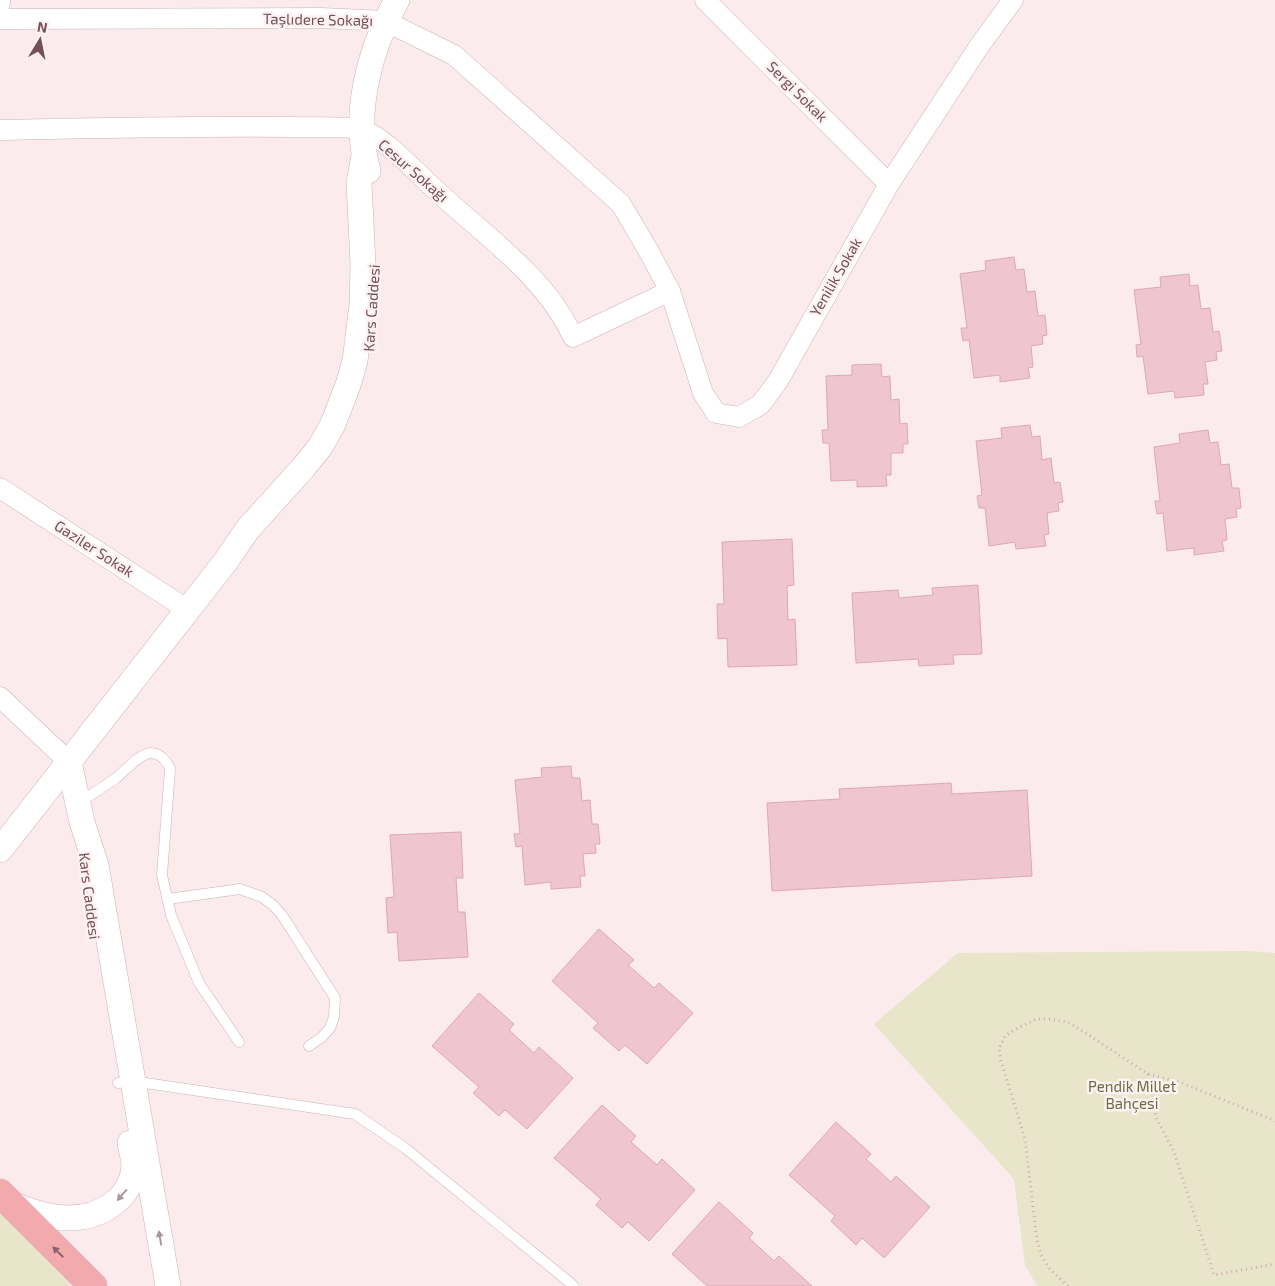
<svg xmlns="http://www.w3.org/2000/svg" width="1275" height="1286" font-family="'Exo 2',sans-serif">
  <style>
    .green { fill: #e8e5ca }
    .building { fill: #eec5d1; stroke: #dfa7b8 }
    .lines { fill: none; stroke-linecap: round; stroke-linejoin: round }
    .service-casing { stroke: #ccb1b8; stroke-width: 11 }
    .minor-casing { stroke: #ccb1b8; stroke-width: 21 }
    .tertiary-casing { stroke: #ccb1b8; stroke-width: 26 }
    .primary-casing { stroke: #d5cace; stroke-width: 29 }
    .path { stroke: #d3a8b4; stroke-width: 3; stroke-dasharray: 1 4; stroke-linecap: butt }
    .service { stroke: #fff; stroke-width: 10 }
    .minor { stroke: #fff; stroke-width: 20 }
    .tertiary { stroke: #fff; stroke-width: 25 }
    .primary { stroke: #f2aaae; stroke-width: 28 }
    .oneway { fill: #ac969d }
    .oneway2 { fill: #8d626c }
    .labels { text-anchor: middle; stroke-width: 5; stroke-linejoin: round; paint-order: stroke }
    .street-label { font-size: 15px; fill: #74505c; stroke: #fef1f2 }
    .park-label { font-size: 15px; fill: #6c6d43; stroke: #fef1f2 }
  </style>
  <rect width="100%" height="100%" fill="#fbebec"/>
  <g class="green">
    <path d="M 1248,951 L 1275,953 L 1275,1286 L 1037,1286 L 1025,1265 L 1014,1179 L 874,1024 L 958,953 Z"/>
    <path d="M 0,1212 L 71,1286 L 0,1286 Z"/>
  </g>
  <g class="building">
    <path d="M 1014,257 L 1016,270 L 1024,269 L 1027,292 L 1035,291 L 1038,316 L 1045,315 L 1047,335 L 1042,336 L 1043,344 L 1031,346 L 1033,367 L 1028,368 L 1030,378 L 1000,382 L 1000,375 L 974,378 L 969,340 L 963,341 L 961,328 L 967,328 L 960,274 L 986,270 L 985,261 Z"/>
    <path d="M 1189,274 L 1190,286 L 1198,285 L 1201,309 L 1210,308 L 1213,332 L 1219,331 L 1222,351 L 1216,352 L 1217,360 L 1205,362 L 1208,384 L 1203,384 L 1204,395 L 1175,398 L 1174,391 L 1148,394 L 1143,356 L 1137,357 L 1136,345 L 1141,344 L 1134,290 L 1161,287 L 1160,277 Z"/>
    <path d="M 881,364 L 882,377 L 890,376 L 891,400 L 899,399 L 900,424 L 907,423 L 908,444 L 903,444 L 903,453 L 891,453 L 891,475 L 886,475 L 887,486 L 857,487 L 857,480 L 831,481 L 829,443 L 823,443 L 822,430 L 828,430 L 826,376 L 852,375 L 852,365 Z"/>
    <path d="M 1030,425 L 1032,437 L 1040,436 L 1042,460 L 1051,458 L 1054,483 L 1060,482 L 1063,502 L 1058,503 L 1059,511 L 1047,513 L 1049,534 L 1044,535 L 1046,546 L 1016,549 L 1015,542 L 989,546 L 985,508 L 979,508 L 977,496 L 982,495 L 976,441 L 1002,438 L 1001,428 Z"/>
    <path d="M 1208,430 L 1210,443 L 1218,442 L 1221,465 L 1229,464 L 1232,488 L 1239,488 L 1241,508 L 1236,509 L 1237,517 L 1225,519 L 1227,540 L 1222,541 L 1224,551 L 1194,555 L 1194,548 L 1167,551 L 1163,513 L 1157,514 L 1155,501 L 1160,501 L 1154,447 L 1180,443 L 1179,434 Z"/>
    <path d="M 792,539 L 794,585 L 787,586 L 788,620 L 795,619 L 797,665 L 728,667 L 727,638 L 718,639 L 717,604 L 724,604 L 722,542 Z"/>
    <path d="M 978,585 L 982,654 L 953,655 L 954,664 L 919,666 L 918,659 L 856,663 L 852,593 L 898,590 L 899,598 L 933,595 L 932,588 Z"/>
    <path d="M 571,766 L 572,778 L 580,778 L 582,801 L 590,800 L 592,824 L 598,824 L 600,844 L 595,844 L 596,853 L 583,854 L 585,876 L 580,876 L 581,887 L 551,889 L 551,882 L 525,885 L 522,846 L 516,847 L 514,834 L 520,834 L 515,780 L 542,777 L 541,768 Z"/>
    <path d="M 951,783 L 952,794 L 1027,790 L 1032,876 L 772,891 L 767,803 L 840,799 L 839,789 Z"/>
    <path d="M 461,832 L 463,878 L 456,878 L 458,912 L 465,912 L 468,957 L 399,961 L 397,932 L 388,933 L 386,898 L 394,897 L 390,835 Z"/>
    <path d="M 599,929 L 634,960 L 628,965 L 654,988 L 659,983 L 693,1013 L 647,1064 L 625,1045 L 619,1051 L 593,1028 L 598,1023 L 552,981 Z"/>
    <path d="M 479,993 L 514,1024 L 509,1030 L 534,1053 L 539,1047 L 573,1078 L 527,1129 L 505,1110 L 499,1116 L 473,1093 L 479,1087 L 432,1046 Z"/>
    <path d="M 602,1105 L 636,1136 L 631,1142 L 657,1165 L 662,1159 L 695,1190 L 649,1241 L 628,1222 L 622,1228 L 596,1205 L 601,1199 L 554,1158 Z"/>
    <path d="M 836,1122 L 871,1154 L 866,1159 L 891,1182 L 896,1176 L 930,1207 L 884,1258 L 862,1238 L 856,1245 L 831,1221 L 835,1216 L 789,1175 Z"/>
    <path d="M 719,1202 L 753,1233 L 749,1238 L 774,1261 L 779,1256 L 812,1286 L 707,1286 L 672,1254 Z"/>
  </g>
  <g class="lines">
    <g class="service-casing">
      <g id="service">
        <path d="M 78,803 C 91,795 103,787 115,779 C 124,772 139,754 150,753 C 160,753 167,761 170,769 L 162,875 L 171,915 L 199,983 L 239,1042"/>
        <path d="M 168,899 L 240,889 L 262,897 L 273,905 L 282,915 L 335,998 L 334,1017 L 330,1028 L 322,1037 L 309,1046"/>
        <path d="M 118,1083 L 132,1081 L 355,1114 L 405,1148 L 574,1286"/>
      </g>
    </g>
    <g class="minor-casing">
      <g id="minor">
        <path d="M 705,0 L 889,184"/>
        <path d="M 0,4 L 0,0"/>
        <path d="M 0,19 L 322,18 L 385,21 L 454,55 L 621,204 L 648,250 L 670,291 L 703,393 L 716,413 L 739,417 L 760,405 L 778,381 L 889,184 L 980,45 L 1013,0"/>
        <path d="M 0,130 C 97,128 194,126 291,127 C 304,128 354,126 362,129 C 386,139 418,174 438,192 C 485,236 546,277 573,337 L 670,291"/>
        <path d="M 0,488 L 188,610"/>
        <path d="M 0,697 L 69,762"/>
      </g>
    </g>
    <g class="tertiary-casing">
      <g id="tertiary">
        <path d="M 368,171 C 352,114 369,50 397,0"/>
        <path d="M 69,762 L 82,822 L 96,865 L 168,1286"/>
        <path d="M 0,850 L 226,561 L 247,530 L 303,468 L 320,447 L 333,424 L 348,385 L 355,361 L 362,305 L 363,264 L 359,183 L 364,156"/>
        <path d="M 10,1203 C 29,1211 48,1218 69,1218 C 100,1218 132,1199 134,1166 C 134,1158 131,1150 130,1143"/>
      </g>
    </g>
    <g class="primary-casing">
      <path id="primary" d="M 0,1193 L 93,1286"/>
    </g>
    <g class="path">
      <path d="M 1148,1074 L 1156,1117 L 1174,1152 L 1214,1275 L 1275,1264"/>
      <path d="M 1068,1286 L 1050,1269 L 1042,1257 L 1037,1240 L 1025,1139 L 1001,1061 L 999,1049 L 1005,1036 L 1014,1030 L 1036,1019 L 1051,1019 L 1070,1023 L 1148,1074 L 1182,1083 L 1275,1121"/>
    </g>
    <use href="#service" class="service"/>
    <use href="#minor" class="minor"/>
    <use href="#tertiary" class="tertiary"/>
    <use href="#primary" class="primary"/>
  </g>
  <defs><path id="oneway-solid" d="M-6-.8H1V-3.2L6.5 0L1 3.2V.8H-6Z" transform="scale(1.25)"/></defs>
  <g class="oneway">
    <use href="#oneway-solid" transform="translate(122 1195) rotate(131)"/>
    <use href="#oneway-solid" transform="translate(160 1238) rotate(-100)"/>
  </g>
  <use class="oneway2" href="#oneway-solid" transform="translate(58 1252) rotate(-135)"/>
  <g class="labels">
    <g class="street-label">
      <text transform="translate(318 20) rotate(1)" y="5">Taşlıdere Sokağı</text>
      <text transform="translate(797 92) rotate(45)" y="5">Sergi Sokak</text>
      <text transform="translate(413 171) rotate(41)" y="5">Cesur Sokağı</text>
      <text transform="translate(836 277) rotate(-60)" y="5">Yenilik Sokak</text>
      <text transform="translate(372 308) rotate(-86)" y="5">Kars Caddesi</text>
      <text transform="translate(94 549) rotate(33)" y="5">Gaziler Sokak</text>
      <text transform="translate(89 896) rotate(83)" y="5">Kars Caddesi</text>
    </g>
    <g class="park-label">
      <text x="1132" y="1092">Pendik Millet<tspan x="1132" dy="17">Bahçesi</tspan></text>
    </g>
  </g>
  <g transform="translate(40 40) rotate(10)" stroke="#fef1f2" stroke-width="4" paint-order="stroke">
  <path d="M0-4L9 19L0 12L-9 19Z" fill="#74505c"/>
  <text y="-8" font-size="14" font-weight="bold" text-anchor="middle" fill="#74505c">N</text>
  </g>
</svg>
